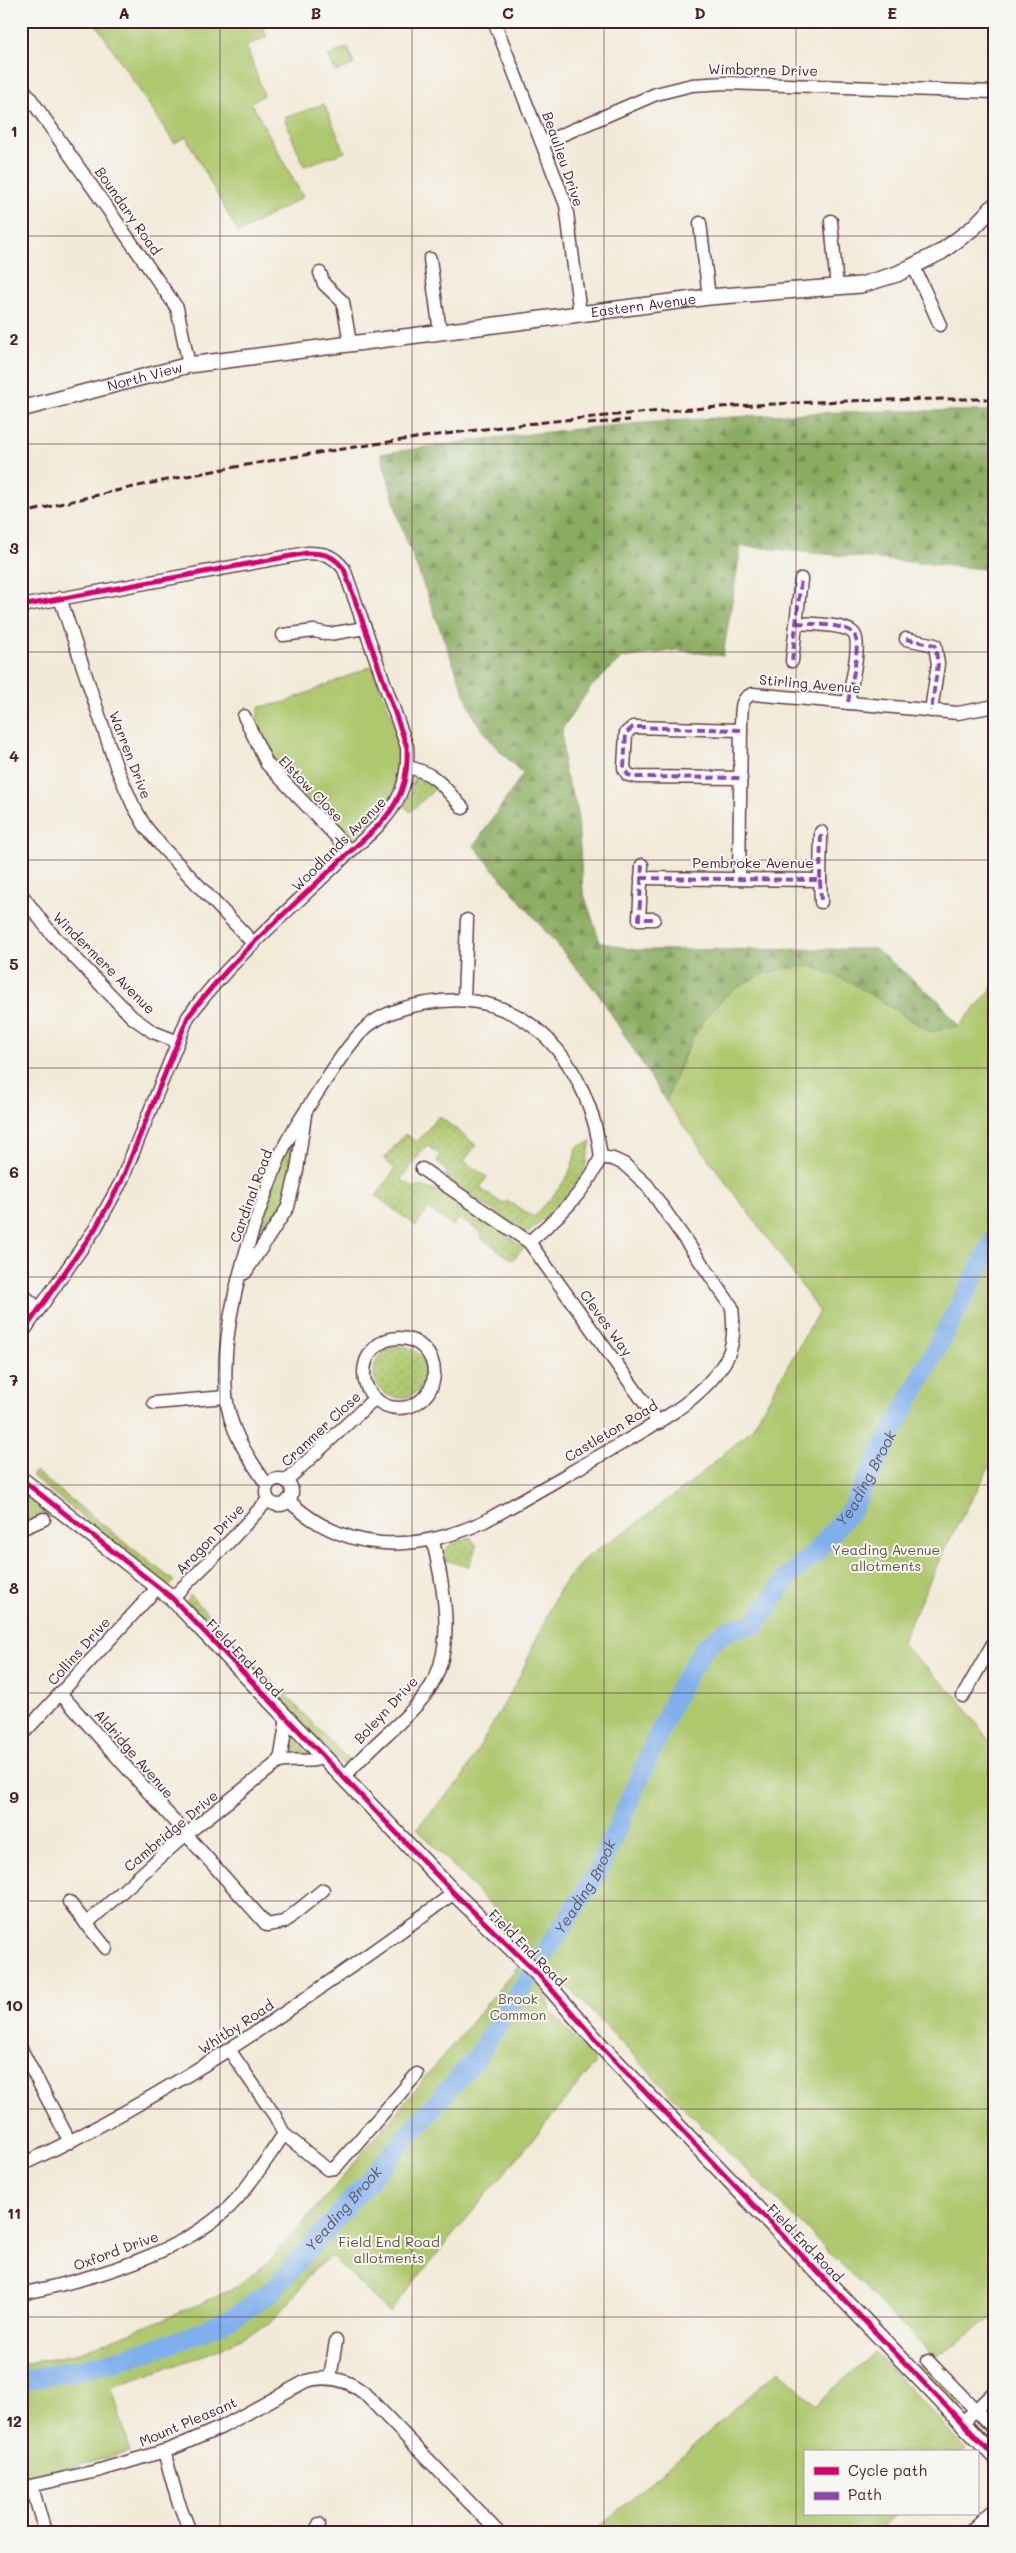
<svg xmlns="http://www.w3.org/2000/svg" width="1016" height="2553" font-family="Mali,sans-serif">
  <style>
    .grass { fill: url(#grass-dots); stroke: #7c744c }
    .forest { fill: url(#forest-firs); stroke: #6a6646 }
    .green { fill: #aec86e; stroke: #7c744c }
    .lines { fill: none; stroke-linecap: round; stroke-linejoin: round }
    .river { stroke: #80afeb; stroke-width: 20 }
    .minor-casing { stroke: #633d45; stroke-width: 15 }
    .tertiary-casing { stroke: #633d45; stroke-width: 18 }
    .minor { stroke: #fff; stroke-width: 12 }
    .tertiary { stroke: #fff; stroke-width: 15 }
    .rail { stroke: #4a1f2b; stroke-width: 3; stroke-dasharray: 8 4; stroke-linecap: butt }
    .quiet { stroke: #8e44ad; stroke-width: 4; stroke-dasharray: 8 4; stroke-linecap: butt }
    .cycleway-casing { stroke: #f6f6f2; stroke-width: 8 }
    .cycleway { stroke: #d6006c; stroke-width: 5 }
    .grid { fill: none; stroke: #4a1f2b; stroke-width: 1; stroke-opacity: 0.55 }
    .labels { text-anchor: middle; stroke-width: 4; stroke-linejoin: round; paint-order: stroke }
    .street-label { font-size: 14px; fill: #4a1f2b; stroke: #f6f6f2 }
    .park-label { font-size: 14px; fill: #68523f; stroke: #f6f6f2 }
    .water-label { font-size: 15px; font-style: italic; fill: #5d516e; stroke: #f6f6f2 }
    .neatline { fill: none; stroke: #4a1f2b; stroke-width: 2 }
    .grid-label { font-size: 16px; text-anchor: middle; font-weight: bold; fill: #4a1f2b }
  </style>
  <defs>
    <pattern id="grass-dots" width="8" height="8" patternUnits="userSpaceOnUse" patternTransform="scale(1.25)"><rect width="8" height="8" fill="#aec86e"/><path d="M2 2h.1M6 6h.1" fill="none" stroke="#97ab5f" stroke-width="1.8" stroke-linecap="round"/></pattern>
    <pattern id="forest-firs" width="22" height="20" patternUnits="userSpaceOnUse" patternTransform="scale(1.25)"><rect width="22" height="20" fill="#8aac61"/><path d="M5 1l3.5 6h-7zM16 11l3.5 6h-7z" fill="#738b50"/></pattern>
  </defs>
  <rect width="100%" height="100%" fill="#f6f6f2"/>
  <filter id="ink" filterUnits="userSpaceOnUse"><feTurbulence type="fractalNoise" baseFrequency=".02" numOctaves="2"/><feDisplacementMap in="SourceGraphic" scale="10" xChannelSelector="R" yChannelSelector="G"/><feConvolveMatrix kernelMatrix="1 2 1 2 8 2 1 2 1" color-interpolation-filters="sRGB"/></filter>
  <filter id="wash" filterUnits="userSpaceOnUse"><feTurbulence type="fractalNoise" baseFrequency=".0096" numOctaves="4" result="noise"/><feDisplacementMap in="SourceGraphic" scale="20" xChannelSelector="R" yChannelSelector="G"/><feGaussianBlur stdDeviation="1.12" result="paint"/><feColorMatrix in="noise" values="0 0 0 0 0 0 0 0 0 0 0 0 0 0 0 0 0 1.4 0 .05"/><feComposite in="paint" operator="in"/></filter>
  <g filter="url(#wash)">
    <rect width="100%" height="100%" fill="#f2ead8"/>
    <g class="grass">
      <path d="M 415,775 L 425,777 L 437,787 L 410,812 L 404,806 L 410,795 Z"/>
      <path d="M 439,1116 L 476,1145 L 464,1161 L 487,1177 L 480,1188 L 503,1204 L 507,1201 L 534,1217 C 554,1194 573,1178 576,1147 L 591,1142 L 585,1167 L 578,1183 L 530,1232 L 524,1232 L 447,1179 L 446,1171 L 437,1161 L 440,1155 L 427,1145 L 401,1179 L 415,1189 L 419,1185 L 432,1190 L 441,1188 L 524,1248 L 512,1260 L 480,1237 L 482,1233 L 459,1218 L 453,1226 L 429,1209 L 416,1226 L 376,1196 L 395,1169 L 384,1159 L 405,1134 L 417,1142 Z"/>
      <path d="M 297,1137 L 286,1201 L 253,1251 L 251,1245 L 285,1152 Z"/>
      <circle cx="400" cy="1372" r="26"/>
      <path d="M 35,1471 L 174,1581 L 168,1587 L 32,1476 Z"/>
      <path d="M 24,1494 L 47,1512 L 21,1523 L 21,1499 Z"/>
      <path d="M 470,1537 L 477,1546 L 468,1567 L 445,1560 L 444,1552 L 449,1546 Z"/>
      <path d="M 190,1595 L 350,1762 L 345,1768 L 186,1602 Z"/>
      <path d="M 287,1731 L 312,1757 L 287,1756 Z"/>
      <path d="M 922,2363 L 964,2406 L 958,2409 L 917,2367 Z"/>
    </g>
    <path class="forest" d="M 880,411 L 995,411 L 995,570 L 741,546 L 723,656 L 678,650 L 622,658 L 590,688 L 562,729 L 564,771 L 577,808 L 583,891 L 600,942 L 634,950 L 875,949 L 939,1001 L 959,1027 L 904,1140 L 930,1032 L 877,998 L 687,1047 L 666,1102 L 600,996 L 474,846 L 523,774 L 494,745 L 474,718 L 400,523 L 381,454 C 546,428 713,415 880,411 Z"/>
    <g class="green">
      <path d="M 94,21 L 264,21 L 261,23 L 267,37 L 246,45 L 264,95 L 251,102 L 303,197 L 238,233 L 186,137 L 174,143 Z"/>
      <path d="M 348,47 L 354,64 L 336,72 L 328,56 Z"/>
      <path d="M 324,104 L 345,152 L 304,166 L 284,118 Z"/>
      <path d="M 372,666 C 400,741 426,773 357,836 L 345,837 L 274,765 L 256,727 L 259,707 L 283,703 Z"/>
      <path d="M 812,966 L 850,982 L 930,1032 L 959,1026 L 990,991 L 995,979 L 995,1457 L 944,1550 L 901,1643 L 958,1698 L 995,1749 L 995,2316 L 936,2358 L 670,2094 L 417,1828 L 462,1778 L 520,1676 L 559,1589 L 586,1557 L 629,1529 L 688,1485 L 751,1430 L 819,1311 L 777,1251 L 666,1102 C 688,1044 705,994 770,972 C 783,968 798,968 812,966 Z"/>
      <path d="M 524,1959 L 539,1975 L 550,2010 L 596,2063 L 389,2312 L 331,2256 L 313,2270 L 287,2305 L 270,2323 L 215,2351 L 112,2387 L 130,2452 L 21,2480 L 21,2364 L 70,2356 L 184,2311 L 231,2290 L 267,2264 L 336,2185 Z"/>
      <path d="M 875,2352 L 966,2449 L 964,2452 L 805,2452 L 805,2514 L 897,2514 L 878,2532 L 605,2532 L 600,2526 L 779,2370 L 815,2405 Z"/>
    </g>
    <g class="lines">
      <path class="river" id="s1" d="M 21,2381 C 93,2368 165,2351 230,2319 C 245,2311 258,2300 272,2291 L 476,2058 L 597,1874 L 680,1686 L 704,1648 L 727,1630 L 755,1624 L 786,1579 L 817,1551 L 851,1510 L 995,1238"/>
    </g>
  </g>
  <g filter="url(#ink)">
    <g class="lines">
      <g class="minor-casing">
        <g id="minor">
          <path d="M 494,21 L 566,205 L 580,314"/>
          <path d="M 21,85 L 177,308 L 189,365"/>
          <path d="M 543,143 L 656,94 L 692,85 L 725,83 L 995,92"/>
          <path d="M 831,221 L 837,288"/>
          <path d="M 700,223 L 709,297"/>
          <path d="M 430,259 L 440,332"/>
          <path d="M 914,267 L 940,325"/>
          <path d="M 320,273 L 324,284 L 343,302 L 350,343"/>
          <path d="M 60,598 L 117,769 L 133,805 L 145,826 L 163,848 L 254,944"/>
          <path d="M 21,606 L 307,553 C 325,553 333,555 344,569 L 407,747 C 408,766 406,785 396,802 C 383,826 358,843 339,862 C 287,912 231,959 188,1017 L 121,1182 L 95,1229 L 21,1335"/>
          <path d="M 797,623 C 810,624 847,624 854,634 C 862,644 850,688 848,703"/>
          <path d="M 283,635 L 314,631 L 329,634 L 365,628"/>
          <path d="M 906,639 L 935,645 L 938,664 L 931,711"/>
          <path d="M 792,661 L 801,579"/>
          <path d="M 244,716 L 267,764 L 350,851"/>
          <path d="M 741,730 L 633,727 L 626,733 L 624,768 L 628,775 L 637,777 L 741,778"/>
          <path d="M 407,767 C 437,773 443,787 463,808"/>
          <path d="M 642,865 L 639,919 L 654,919"/>
          <path d="M 641,878 L 820,880 L 821,832"/>
          <path d="M 739,879 L 741,724 C 742,712 739,698 753,694 L 958,713 L 995,706"/>
          <path d="M 820,880 L 821,902"/>
          <path d="M 21,894 L 50,932 L 132,1017 L 153,1032 L 176,1041"/>
          <path d="M 464,998 L 467,920"/>
          <path d="M 422,1169 L 529,1242 C 559,1216 585,1193 601,1157"/>
          <path d="M 529,1242 L 659,1423"/>
          <path d="M 245,1273 L 288,1207 L 297,1170 L 305,1115"/>
          <path d="M 21,1293 L 39,1309"/>
          <circle cx="399" cy="1373" r="35"/>
          <path d="M 154,1403 L 226,1397"/>
          <circle cx="279" cy="1492" r="13"/>
          <path d="M 286,1481 L 375,1398"/>
          <path d="M 267,1485 C 248,1457 229,1430 226,1395 C 221,1328 242,1258 265,1195 C 272,1177 278,1158 287,1141 C 298,1122 311,1103 323,1084 C 336,1065 351,1040 369,1025 C 385,1013 408,1006 427,1003 C 527,984 590,1066 601,1157"/>
          <path d="M 288,1500 C 345,1554 415,1553 483,1522 C 521,1501 559,1479 596,1458 C 639,1433 697,1406 724,1363 C 735,1346 734,1326 732,1307 L 647,1185 L 624,1164 L 613,1159 L 601,1157"/>
          <path d="M 21,1529 L 44,1519"/>
          <path d="M 172,1598 L 229,1542 L 268,1500"/>
          <path d="M 60,1693 L 267,1925 L 284,1922 L 323,1890"/>
          <path d="M 963,1696 L 995,1640"/>
          <path d="M 21,1736 L 159,1586"/>
          <path d="M 277,1763 C 293,1757 310,1765 325,1756"/>
          <path d="M 345,1777 C 367,1748 399,1727 422,1699 C 459,1655 444,1590 433,1541"/>
          <path d="M 69,1902 L 106,1948"/>
          <path d="M 86,1924 L 185,1835 L 277,1763 L 281,1756 L 287,1718"/>
          <path d="M 21,2049 L 70,2142"/>
          <path d="M 284,2134 L 327,2169 L 335,2168 L 417,2074"/>
          <path d="M 21,2165 C 177,2093 316,1993 454,1893"/>
          <path d="M 21,2294 C 90,2279 189,2253 237,2199 C 254,2179 269,2156 284,2134 L 275,2116 L 230,2051"/>
          <path d="M 928,2361 L 995,2430"/>
          <path d="M 330,2378 L 336,2341"/>
          <path d="M 962,2423 L 995,2391"/>
          <path d="M 164,2451 L 177,2498 L 190,2532"/>
          <path d="M 32,2487 L 45,2532"/>
          <path d="M 21,2488 L 97,2471 L 171,2449 L 222,2427 L 306,2381 C 328,2375 347,2379 364,2393 L 498,2532"/>
          <path d="M 318,2531 L 319,2524"/>
        </g>
      </g>
      <g class="tertiary-casing">
        <g id="tertiary">
          <path id="s2" d="M 21,409 L 189,365 L 709,297 L 861,285 L 897,274 L 941,252 L 973,228 L 995,205"/>
          <path d="M 21,1479 L 172,1598 L 454,1893 L 539,1975 L 602,2047 L 995,2457"/>
          <path d="M 972,2532 L 995,2510"/>
        </g>
      </g>
      <use href="#minor" class="minor"/>
      <use href="#tertiary" class="tertiary"/>
      <g class="rail">
        <path d="M 588,424 L 630,420"/>
        <path d="M 21,514 C 137,483 256,462 375,444 C 580,413 787,398 995,399"/>
      </g>
      <g class="quiet">
        <path d="M 797,623 C 810,624 847,624 854,634 C 862,644 850,688 848,703"/>
        <path d="M 906,639 L 935,645 L 938,664 L 931,711"/>
        <path d="M 792,661 L 801,579"/>
        <path d="M 741,730 L 633,727 L 626,733 L 624,768 L 628,775 L 637,777 L 741,778"/>
        <path d="M 642,865 L 639,919 L 654,919"/>
        <path d="M 641,878 L 820,880 L 821,832"/>
        <path d="M 820,880 L 821,902"/>
      </g>
      <g class="cycleway-casing">
        <g id="cycleway">
          <path d="M 21,606 L 307,553 C 325,553 333,555 344,569 L 407,747 C 408,766 406,785 396,802 C 383,826 358,843 339,862 C 287,912 231,959 188,1017 L 121,1182 L 95,1229 L 21,1335"/>
          <path d="M 21,1479 L 172,1598 L 454,1893 L 539,1975 L 602,2047 L 995,2457"/>
        </g>
      </g>
      <use href="#cycleway" class="cycleway"/>
    </g>
  </g>
  <path class="grid" d="M 220,21 L 220,2532M 412,21 L 412,2532M 604,21 L 604,2532M 796,21 L 796,2532M 21,236 L 995,236M 21,444 L 995,444M 21,652 L 995,652M 21,860 L 995,860M 21,1068 L 995,1068M 21,1277 L 995,1277M 21,1485 L 995,1485M 21,1693 L 995,1693M 21,1901 L 995,1901M 21,2109 L 995,2109M 21,2317 L 995,2317"/>
  <g class="labels">
    <g class="street-label">
      <text transform="translate(763 70) rotate(1)" y="5">Wimborne Drive</text>
      <text transform="translate(563 159) rotate(71)" y="5">Beaulieu Drive</text>
      <text transform="translate(128 211) rotate(55)" y="5">Boundary Road</text>
      <text dy="5" stroke="none"><textPath href="#s2" startOffset="632">Eastern Avenue</textPath></text>
      <text dy="5" stroke="none"><textPath href="#s2" startOffset="128">North View</textPath></text>
      <text transform="translate(810 684) rotate(5)" y="5">Stirling Avenue</text>
      <text transform="translate(130 755) rotate(69)" y="5">Warren Drive</text>
      <text transform="translate(311 789) rotate(46)" y="5">Elstow Close</text>
      <text transform="translate(339 844) rotate(-45)" y="5">Woodlands Avenue</text>
      <text x="753" y="868">Pembroke Avenue</text>
      <text transform="translate(104 963) rotate(45)" y="5">Windermere Avenue</text>
      <text transform="translate(251 1196) rotate(-70)" y="5">Cardinal Road</text>
      <text transform="translate(606 1323) rotate(54)" y="5">Cleves Way</text>
      <text transform="translate(321 1429) rotate(-43)" y="5">Cranmer Close</text>
      <text transform="translate(611 1431) rotate(-31)" y="5">Castleton Road</text>
      <text transform="translate(210 1539) rotate(-46)" y="5">Aragon Drive</text>
      <text transform="translate(79 1651) rotate(-48)" y="5">Collins Drive</text>
      <text transform="translate(244 1658) rotate(46)" y="5">Field End Road</text>
      <text transform="translate(386 1710) rotate(-47)" y="5">Boleyn Drive</text>
      <text transform="translate(134 1754) rotate(49)" y="5">Aldridge Avenue</text>
      <text transform="translate(171 1831) rotate(-40)" y="5">Cambridge Drive</text>
      <text transform="translate(527 1948) rotate(45)" y="5">Field End Road</text>
      <text transform="translate(236 2027) rotate(-33)" y="5">Whitby Road</text>
      <text transform="translate(805 2243) rotate(46)" y="5">Field End Road</text>
      <text transform="translate(116 2251) rotate(-20)" y="5">Oxford Drive</text>
      <text transform="translate(188 2422) rotate(-23)" y="5">Mount Pleasant</text>
    </g>
    <g class="park-label">
      <text x="886" y="1555">Yeading Avenue<tspan x="886" dy="16">allotments</tspan></text>
      <text x="518" y="2004">Brook<tspan x="518" dy="16">Common</tspan></text>
      <text x="389" y="2247">Field End Road<tspan x="389" dy="16">allotments</tspan></text>
    </g>
    <g class="water-label">
      <text dy="5" stroke="none"><textPath href="#s1" startOffset="1292">Yeading Brook</textPath></text>
      <text dy="5" stroke="none"><textPath href="#s1" startOffset="782">Yeading Brook</textPath></text>
      <text dy="5" stroke="none"><textPath href="#s1" startOffset="378">Yeading Brook</textPath></text>
    </g>
  </g>
  <rect width="1016" height="2553" fill="none" stroke="#f6f6f2" stroke-width="55"/>
  <rect x="804" y="2450" width="175" height="65" fill="#f6f6f2" stroke="#b1a0a2"/>
  <rect x="814" y="2467" width="25" height="8" fill="#d6006c" stroke="#b1a0a2"/>
  <text x="848" y="2476" font-size="15" fill="#4a1f2b">Cycle path</text>
  <rect x="814" y="2492" width="25" height="8" fill="#8e44ad" stroke="#b1a0a2"/>
  <text x="848" y="2500" font-size="15" fill="#4a1f2b">Path</text>
  <rect x="28" y="28" width="960" height="2498" class="neatline"/>
  <g class="grid-label">
    <text x="124" y="19">A</text>
    <text x="316" y="19">B</text>
    <text x="508" y="19">C</text>
    <text x="700" y="19">D</text>
    <text x="892" y="19">E</text>
    <text x="14" y="137">1</text>
    <text x="14" y="345">2</text>
    <text x="14" y="554">3</text>
    <text x="14" y="762">4</text>
    <text x="14" y="970">5</text>
    <text x="14" y="1178">6</text>
    <text x="14" y="1386">7</text>
    <text x="14" y="1594">8</text>
    <text x="14" y="1803">9</text>
    <text x="14" y="2011">10</text>
    <text x="14" y="2219">11</text>
    <text x="14" y="2427">12</text>
  </g>
</svg>
